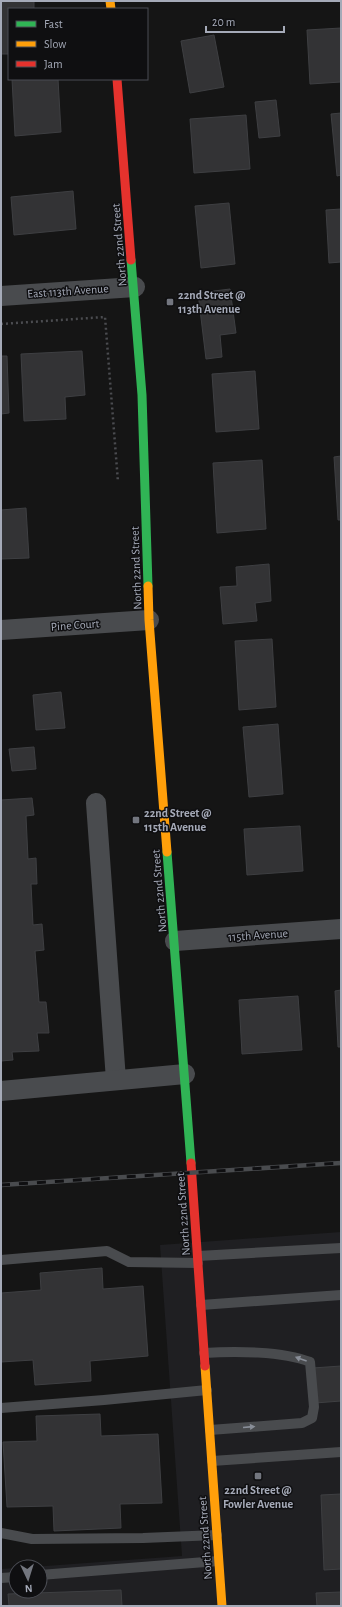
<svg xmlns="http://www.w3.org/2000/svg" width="342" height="1607" font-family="'Alegreya Sans',sans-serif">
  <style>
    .built { fill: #1f1f22 }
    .building { fill: #333335; stroke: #3e3f42 }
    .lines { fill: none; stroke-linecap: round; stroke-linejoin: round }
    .path { stroke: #4b4c50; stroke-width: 2.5; stroke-dasharray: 2 3; stroke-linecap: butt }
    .lane { stroke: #494b4e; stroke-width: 10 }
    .street { stroke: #494b4e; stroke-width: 20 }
    .fast { stroke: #30b455; stroke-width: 9 }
    .slow { stroke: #ff9f0a; stroke-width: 9 }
    .jam { stroke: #e5322d; stroke-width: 9 }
    .rail-casing { stroke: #494b4e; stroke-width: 4.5 }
    .rail { stroke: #0f0f11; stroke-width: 3; stroke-dasharray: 9; stroke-linecap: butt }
    .oneway { fill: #898e98 }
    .poi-dot { fill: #73767f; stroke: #0f0f11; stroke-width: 1.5 }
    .labels { text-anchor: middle; stroke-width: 3; stroke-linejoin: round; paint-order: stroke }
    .street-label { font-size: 12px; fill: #a5aab8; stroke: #0f0f11 }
    .poi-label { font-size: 12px; font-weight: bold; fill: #a5aab8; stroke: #0f0f11; text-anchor: start }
  </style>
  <rect width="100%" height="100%" fill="#151515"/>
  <path class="built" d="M 341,1232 L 341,1606 L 1,1606 L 1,1569 L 16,1568 L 16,1591 L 40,1591 L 40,1567 L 32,1567 L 182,1556 L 160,1245 Z"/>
  <g class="building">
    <path d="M 1,1 L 34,1 L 34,9 L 9,9 L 9,54 L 1,54 Z"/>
    <path d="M 341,28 L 341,82 L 310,84 L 307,30 Z"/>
    <path d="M 214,35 L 224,87 L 190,93 L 181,41 Z"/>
    <path d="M 12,79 L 58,79 L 61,132 L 15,136 Z"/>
    <path d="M 276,100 L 280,136 L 259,138 L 255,102 Z"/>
    <path d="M 341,113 L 341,175 L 337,176 L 331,114 Z"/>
    <path d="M 246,115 L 250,169 L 194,173 L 190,119 Z"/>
    <path d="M 73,191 L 76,229 L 14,235 L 11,197 Z"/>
    <path d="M 229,203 L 235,264 L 201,268 L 195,206 Z"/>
    <path d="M 341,209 L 341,262 L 329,263 L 326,210 Z"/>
    <path d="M 230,289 L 236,333 L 220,335 L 222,357 L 206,359 L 198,293 Z"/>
    <path d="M 82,351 L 85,395 L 65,397 L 66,419 L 24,421 L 21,354 Z"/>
    <path d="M 1,356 L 7,356 L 9,413 L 1,414 Z"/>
    <path d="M 255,371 L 259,429 L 216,432 L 212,374 Z"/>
    <path d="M 341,456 L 341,520 L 338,520 L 334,457 Z"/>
    <path d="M 262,460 L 266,529 L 217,533 L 213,463 Z"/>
    <path d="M 26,508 L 29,558 L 1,559 L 1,510 Z"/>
    <path d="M 269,564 L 271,601 L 255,603 L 257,621 L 223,624 L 220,587 L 237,586 L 236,567 Z"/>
    <path d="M 272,639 L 276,707 L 239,710 L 235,641 Z"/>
    <path d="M 61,692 L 65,728 L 36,730 L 33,695 Z"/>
    <path d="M 278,724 L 283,794 L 249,797 L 243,727 Z"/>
    <path d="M 34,747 L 36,769 L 12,771 L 9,749 Z"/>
    <path d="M 32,798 L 34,815 L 26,816 L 28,859 L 36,858 L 37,884 L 31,884 L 33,925 L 42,924 L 44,950 L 35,951 L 39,1002 L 46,1002 L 49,1033 L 37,1033 L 39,1051 L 12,1052 L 13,1060 L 1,1061 L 1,800 Z"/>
    <path d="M 300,826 L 303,871 L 247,875 L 244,829 Z"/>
    <path d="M 341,990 L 341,1047 L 338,1047 L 335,991 Z"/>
    <path d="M 298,996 L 302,1050 L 242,1054 L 239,1000 Z"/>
    <path d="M 102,1268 L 103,1289 L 143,1286 L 148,1356 L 90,1361 L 91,1381 L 35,1385 L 33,1360 L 1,1362 L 1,1293 L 41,1290 L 40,1273 Z"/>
    <path d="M 341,1366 L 341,1401 L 315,1403 L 313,1368 Z"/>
    <path d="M 100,1414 L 101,1436 L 158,1434 L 162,1503 L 120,1504 L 121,1528 L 54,1531 L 53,1506 L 7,1507 L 3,1442 L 37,1441 L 36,1416 Z"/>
    <path d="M 341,1494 L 341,1569 L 324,1570 L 321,1495 Z"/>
    <path d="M 121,1590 L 122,1606 L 9,1606 L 8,1594 Z"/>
    <path d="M 341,1592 L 341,1606 L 317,1606 L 316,1593 Z"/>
  </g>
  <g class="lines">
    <path class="path" d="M 1,324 L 105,317 L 118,482"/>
    <g class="lane">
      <path d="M 198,1256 L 341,1248"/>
      <path d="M 1,1260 L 107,1251 L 129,1262 L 198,1263"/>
      <path d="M 201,1305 L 341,1295"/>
      <path d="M 204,1353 C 234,1351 283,1351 310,1362 L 314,1407 L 312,1418 L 302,1423 L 210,1430"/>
      <path d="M 1,1408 L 104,1400 L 207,1390"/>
      <path d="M 212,1461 L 341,1452"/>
      <path d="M 1,1533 L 32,1539 L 143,1538 L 217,1535"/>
      <path d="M 40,1575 L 218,1561"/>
      <path d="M 1,1578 L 16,1577"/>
    </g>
    <g class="street">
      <path d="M 1,296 L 135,287"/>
      <path d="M 1,630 L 149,620"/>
      <path d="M 96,803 L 116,1080"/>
      <path d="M 175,941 L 341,929"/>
      <path d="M 1,1091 L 185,1074"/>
    </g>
    <g class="fast">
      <path d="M 131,260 L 142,395 L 148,586"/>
      <path d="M 167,852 L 191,1163"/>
    </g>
    <g class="slow">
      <path d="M 110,1 L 111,9"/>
      <path d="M 148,586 L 149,620 L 167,852"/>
      <path d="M 205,1366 L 222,1606"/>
    </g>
    <g class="jam">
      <path d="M 117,79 L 131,260"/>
      <path d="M 191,1163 L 205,1366"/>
    </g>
    <g class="rail-casing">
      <path id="rail" d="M 1,1185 L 341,1163"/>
    </g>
    <use href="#rail" class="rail"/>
  </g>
  <defs><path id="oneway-solid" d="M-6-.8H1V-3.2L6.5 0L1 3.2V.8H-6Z"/></defs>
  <g class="oneway">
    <use href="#oneway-solid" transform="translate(301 1359) rotate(-160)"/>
    <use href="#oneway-solid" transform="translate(249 1427) rotate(-5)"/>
  </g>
  <g class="poi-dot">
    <rect x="166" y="298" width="8" height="8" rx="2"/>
    <rect x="132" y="816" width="8" height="8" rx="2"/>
    <rect x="254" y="1472" width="8" height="8" rx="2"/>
  </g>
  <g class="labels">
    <g class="street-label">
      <text transform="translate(119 245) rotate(-95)" y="4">North 22nd Street</text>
      <text transform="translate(68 291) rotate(-4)" y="4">East 113th Avenue</text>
      <text transform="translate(136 568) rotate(-92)" y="4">North 22nd Street</text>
      <text transform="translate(75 625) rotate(-4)" y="4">Pine Court</text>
      <text transform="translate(159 891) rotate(-95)" y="4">North 22nd Street</text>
      <text transform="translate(258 935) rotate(-4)" y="4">115th Avenue</text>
      <text transform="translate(183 1214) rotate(-94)" y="4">North 22nd Street</text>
      <text transform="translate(205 1538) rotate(-94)" y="4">North 22nd Street</text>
    </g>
    <g class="poi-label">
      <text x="178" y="299">22nd Street @<tspan x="178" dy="14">113th Avenue</tspan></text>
      <text x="144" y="817">22nd Street @<tspan x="144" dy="14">115th Avenue</tspan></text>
      <text x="258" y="1494" text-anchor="middle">22nd Street @<tspan x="258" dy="14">Fowler Avenue</tspan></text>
    </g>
  </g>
  <rect width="342" height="1607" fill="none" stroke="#a5aab8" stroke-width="4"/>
  <rect x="8" y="8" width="140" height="72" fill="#0f0f11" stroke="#4b4d54"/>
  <rect x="16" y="21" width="20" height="6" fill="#30b455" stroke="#4b4d54"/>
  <text x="44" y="28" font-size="12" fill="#a5aab8">Fast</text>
  <rect x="16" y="41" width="20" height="6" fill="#ff9f0a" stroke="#4b4d54"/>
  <text x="44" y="48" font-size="12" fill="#a5aab8">Slow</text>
  <rect x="16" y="61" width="20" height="6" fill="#e5322d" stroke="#4b4d54"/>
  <text x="44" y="68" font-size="12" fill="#a5aab8">Jam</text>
  <g transform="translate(28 1579) rotate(176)"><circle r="19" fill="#0f0f11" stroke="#4b4d54"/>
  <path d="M0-3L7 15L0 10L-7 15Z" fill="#73767f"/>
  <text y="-6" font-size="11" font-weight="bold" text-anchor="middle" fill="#a5aab8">N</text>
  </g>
  <path d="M206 26v6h78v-6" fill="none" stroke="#a5aab8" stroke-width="2"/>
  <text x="212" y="26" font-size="12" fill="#a5aab8" stroke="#0f0f11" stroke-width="3" paint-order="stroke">20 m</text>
</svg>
